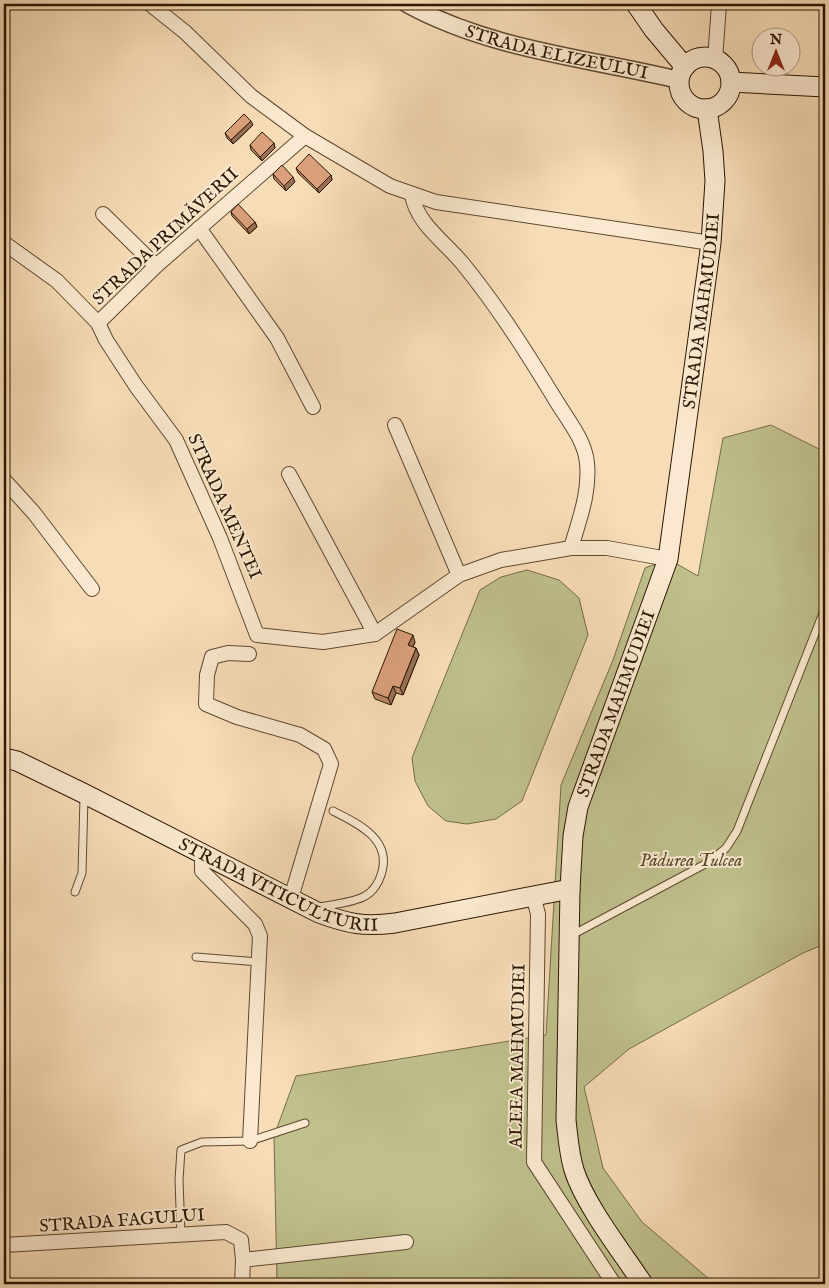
<svg xmlns="http://www.w3.org/2000/svg" width="829" height="1288" font-family="'IM FELL English',serif">
  <style>
    .green { fill: #bfc08c; stroke: #766b47 }
    .lines { fill: none; stroke-linecap: round; stroke-linejoin: round }
    .service-casing { stroke: #5f482f; stroke-width: 9 }
    .minor-casing { stroke: #5f482f; stroke-width: 16 }
    .tertiary-casing { stroke: #5f482f; stroke-width: 19 }
    .secondary-casing { stroke: #2c1602; stroke-width: 21 }
    .service { stroke: #fae9d0; stroke-width: 7 }
    .minor { stroke: #fae9d0; stroke-width: 14 }
    .tertiary { stroke: #fae9d0; stroke-width: 16 }
    .secondary { stroke: #fae9d0; stroke-width: 19 }
    .wall { fill: #bb8a6a; stroke: #2c1602 }
    .shaded-wall { fill: #997056; stroke: #2c1602 }
    .building { fill: #daa07b; stroke: #2c1602 }
    .labels { text-anchor: middle; stroke-width: 4; stroke-linejoin: round; paint-order: stroke }
    .street-label { font-size: 18px; fill: #2c1602; stroke: #fae9d0 }
    .park-label { font-size: 18px; font-style: italic; fill: #58492b; stroke: #fae9d0 }
  </style>
  <rect width="100%" height="100%" fill="#f7ddb7"/>
  <filter id="stains"><feTurbulence type="fractalNoise" baseFrequency=".004" numOctaves="4"/><feColorMatrix values="0 0 0 0 .2 0 0 0 0 .09 0 0 0 0 .02 0 0 0 .5 -.17"/></filter>
  <radialGradient id="worn" r=".72"><stop offset=".6" stop-color="#630" stop-opacity="0"/><stop offset="1" stop-color="#630" stop-opacity=".3"/></radialGradient>
  <g class="green">
    <path d="M 771,425 L 825,452 L 825,944 L 803,953 L 629,1049 L 584,1087 L 603,1168 L 642,1222 L 715,1284 L 277,1284 L 274,1136 L 296,1076 L 546,1035 L 561,785 L 613,660 L 645,568 L 668,559 L 698,576 L 723,438 Z"/>
    <path d="M 527,570 L 559,580 L 579,598 L 588,635 L 522,801 L 496,819 L 467,824 L 446,821 L 428,806 L 415,781 L 412,758 L 480,590 L 501,577 Z"/>
  </g>
  <g class="lines">
    <g class="service-casing">
      <g id="service">
        <path d="M 75,892 L 82,873 L 84,797"/>
        <path d="M 320,907 C 334,904 353,903 365,896 C 373,892 379,882 381,875 C 393,840 359,824 333,811"/>
        <path d="M 572,935 L 709,862 L 726,848 L 737,831 L 825,608"/>
        <path d="M 196,957 L 258,962"/>
        <path d="M 181,1235 L 179,1180 L 181,1150 L 202,1142 L 250,1141 L 305,1123"/>
      </g>
    </g>
    <g class="minor-casing">
      <g id="minor">
        <path d="M 150,4 L 185,32 L 251,96 L 305,136 L 390,186 L 436,202 L 711,243"/>
        <path d="M 715,60 L 719,4"/>
        <path d="M 412,195 C 417,224 445,242 463,264 C 498,307 527,353 555,399 C 567,419 585,440 587,463 C 590,493 579,520 571,548"/>
        <path d="M 103,214 L 156,266"/>
        <path d="M 199,228 L 277,338 L 313,407"/>
        <path d="M 4,243 L 57,281 L 98,323 L 106,340 L 136,386 L 176,440 L 220,538 L 257,635 L 323,642 L 375,634 L 459,575 L 501,560 L 571,548 L 607,548 L 668,559"/>
        <path d="M 98,323 L 156,266 L 305,136"/>
        <path d="M 395,425 L 459,575"/>
        <path d="M 289,474 L 375,634"/>
        <path d="M 4,480 L 34,513 L 92,589"/>
        <path d="M 249,654 L 228,653 L 212,657 L 207,675 L 206,704 L 237,717 L 300,735 L 324,749 L 331,764 L 291,898"/>
        <path d="M 202,851 L 202,871 L 255,924 L 260,936 L 250,1141"/>
        <path d="M 533,895 L 538,914 L 534,1162 L 614,1284"/>
        <path d="M 4,1245 L 226,1232 L 241,1240 L 243,1260 L 242,1284"/>
        <path d="M 243,1260 L 406,1242"/>
      </g>
    </g>
    <g class="tertiary-casing">
      <g id="tertiary">
        <path id="s1" d="M 407,4 C 491,50 588,58 679,80"/>
      </g>
    </g>
    <g class="secondary-casing">
      <g id="secondary">
        <path d="M 636,4 L 654,30 L 685,67"/>
        <circle cx="705" cy="83" r="26"/>
        <path d="M 731,82 L 825,87"/>
        <path id="s2" d="M 4,758 L 17,761 L 83,793 L 319,913 C 349,924 364,927 395,923 L 570,889"/>
        <path id="s3" d="M 643,1284 C 622,1252 585,1205 574,1170 C 569,1154 568,1137 566,1120 L 570,889 L 573,836 L 578,807 L 668,559 L 711,243 L 715,181 L 713,151 L 707,109"/>
      </g>
    </g>
    <use href="#service" class="service"/>
    <use href="#minor" class="minor"/>
    <use href="#tertiary" class="tertiary"/>
    <use href="#secondary" class="secondary"/>
  </g>
  <g class="wall">
    <path d="M 253,125 L 233,144 L 227,138 L 225,133 Z"/>
    <path d="M 274,143 L 275,148 L 262,161 L 251,150 L 250,145 Z"/>
    <path d="M 296,168 L 331,175 L 332,180 L 319,193 L 298,173 Z"/>
    <path d="M 273,174 L 295,182 L 286,191 L 274,179 Z"/>
    <path d="M 231,212 L 255,222 L 257,227 L 249,234 L 232,216 Z"/>
    <path d="M 415,642 L 413,647 L 416,648 L 419,655 L 403,695 L 396,693 L 391,705 L 375,699 L 372,692 Z"/>
  </g>
  <g class="shaded-wall">
    <path d="M 251,121 L 253,125 L 233,144 L 231,140 Z"/>
    <path d="M 274,143 L 275,148 L 262,161 L 260,157 Z"/>
    <path d="M 331,175 L 332,180 L 319,193 L 317,189 Z"/>
    <path d="M 293,177 L 295,182 L 286,191 L 284,186 Z"/>
    <path d="M 255,222 L 257,227 L 249,234 L 247,229 Z"/>
    <path d="M 413,635 L 415,642 L 411,652 L 408,645 Z"/>
    <path d="M 416,648 L 419,655 L 403,695 L 400,688 Z"/>
    <path d="M 393,686 L 396,693 L 391,705 L 388,698 Z"/>
  </g>
  <g class="building">
    <path d="M 244,114 L 251,121 L 231,140 L 225,133 Z"/>
    <path d="M 262,132 L 274,143 L 260,157 L 250,145 Z"/>
    <path d="M 309,154 L 331,175 L 317,189 L 296,168 Z"/>
    <path d="M 282,165 L 293,177 L 284,186 L 273,174 Z"/>
    <path d="M 238,204 L 255,222 L 247,229 L 231,212 Z"/>
    <path d="M 397,629 L 413,635 L 408,645 L 416,648 L 400,688 L 393,686 L 388,698 L 372,692 Z"/>
  </g>
  <g class="labels">
    <g class="street-label">
      <text dy="6" stroke="none"><textPath href="#s1" startOffset="158">STRADA ELIZEULUI</textPath></text>
      <text transform="translate(165 236) rotate(-43)" y="6">STRADA PRIMĂVERII</text>
      <text dy="6" stroke="none"><textPath href="#s3" startOffset="1012">STRADA MAHMUDIEI</textPath></text>
      <text transform="translate(225 506) rotate(66)" y="6">STRADA MENTEI</text>
      <text dy="6" stroke="none"><textPath href="#s3" startOffset="608">STRADA MAHMUDIEI</textPath></text>
      <text dy="6" stroke="none"><textPath href="#s2" startOffset="304">STRADA VITICULTURII</textPath></text>
      <text transform="translate(517 1056) rotate(-89)" y="6">ALEEA MAHMUDIEI</text>
      <text transform="translate(122 1220) rotate(-4)" y="6">STRADA FAGULUI</text>
    </g>
    <g class="park-label">
      <text x="691" y="866">Pădurea Tulcea</text>
    </g>
  </g>
  <rect width="829" height="1288" fill="none" stroke="#f7ddb7" stroke-width="20"/>
  <rect x="5" y="5" width="819" height="1278" fill="none" stroke="#2c1602" stroke-width="2.5"/>
  <rect x="10" y="10" width="809" height="1268" fill="none" stroke="#2c1602"/>
  <g transform="translate(776 52)"><circle r="24" fill="#fae9d0" stroke="#a8957e"/>
  <path d="M0-4L9 19L0 12L-9 19Z" fill="#8f2418"/>
  <text y="-8" font-size="14" font-weight="bold" text-anchor="middle" fill="#2c1602">N</text>
  </g>
  <rect width="100%" height="100%" filter="url(#stains)"/>
  <rect width="100%" height="100%" fill="url(#worn)"/>
</svg>
